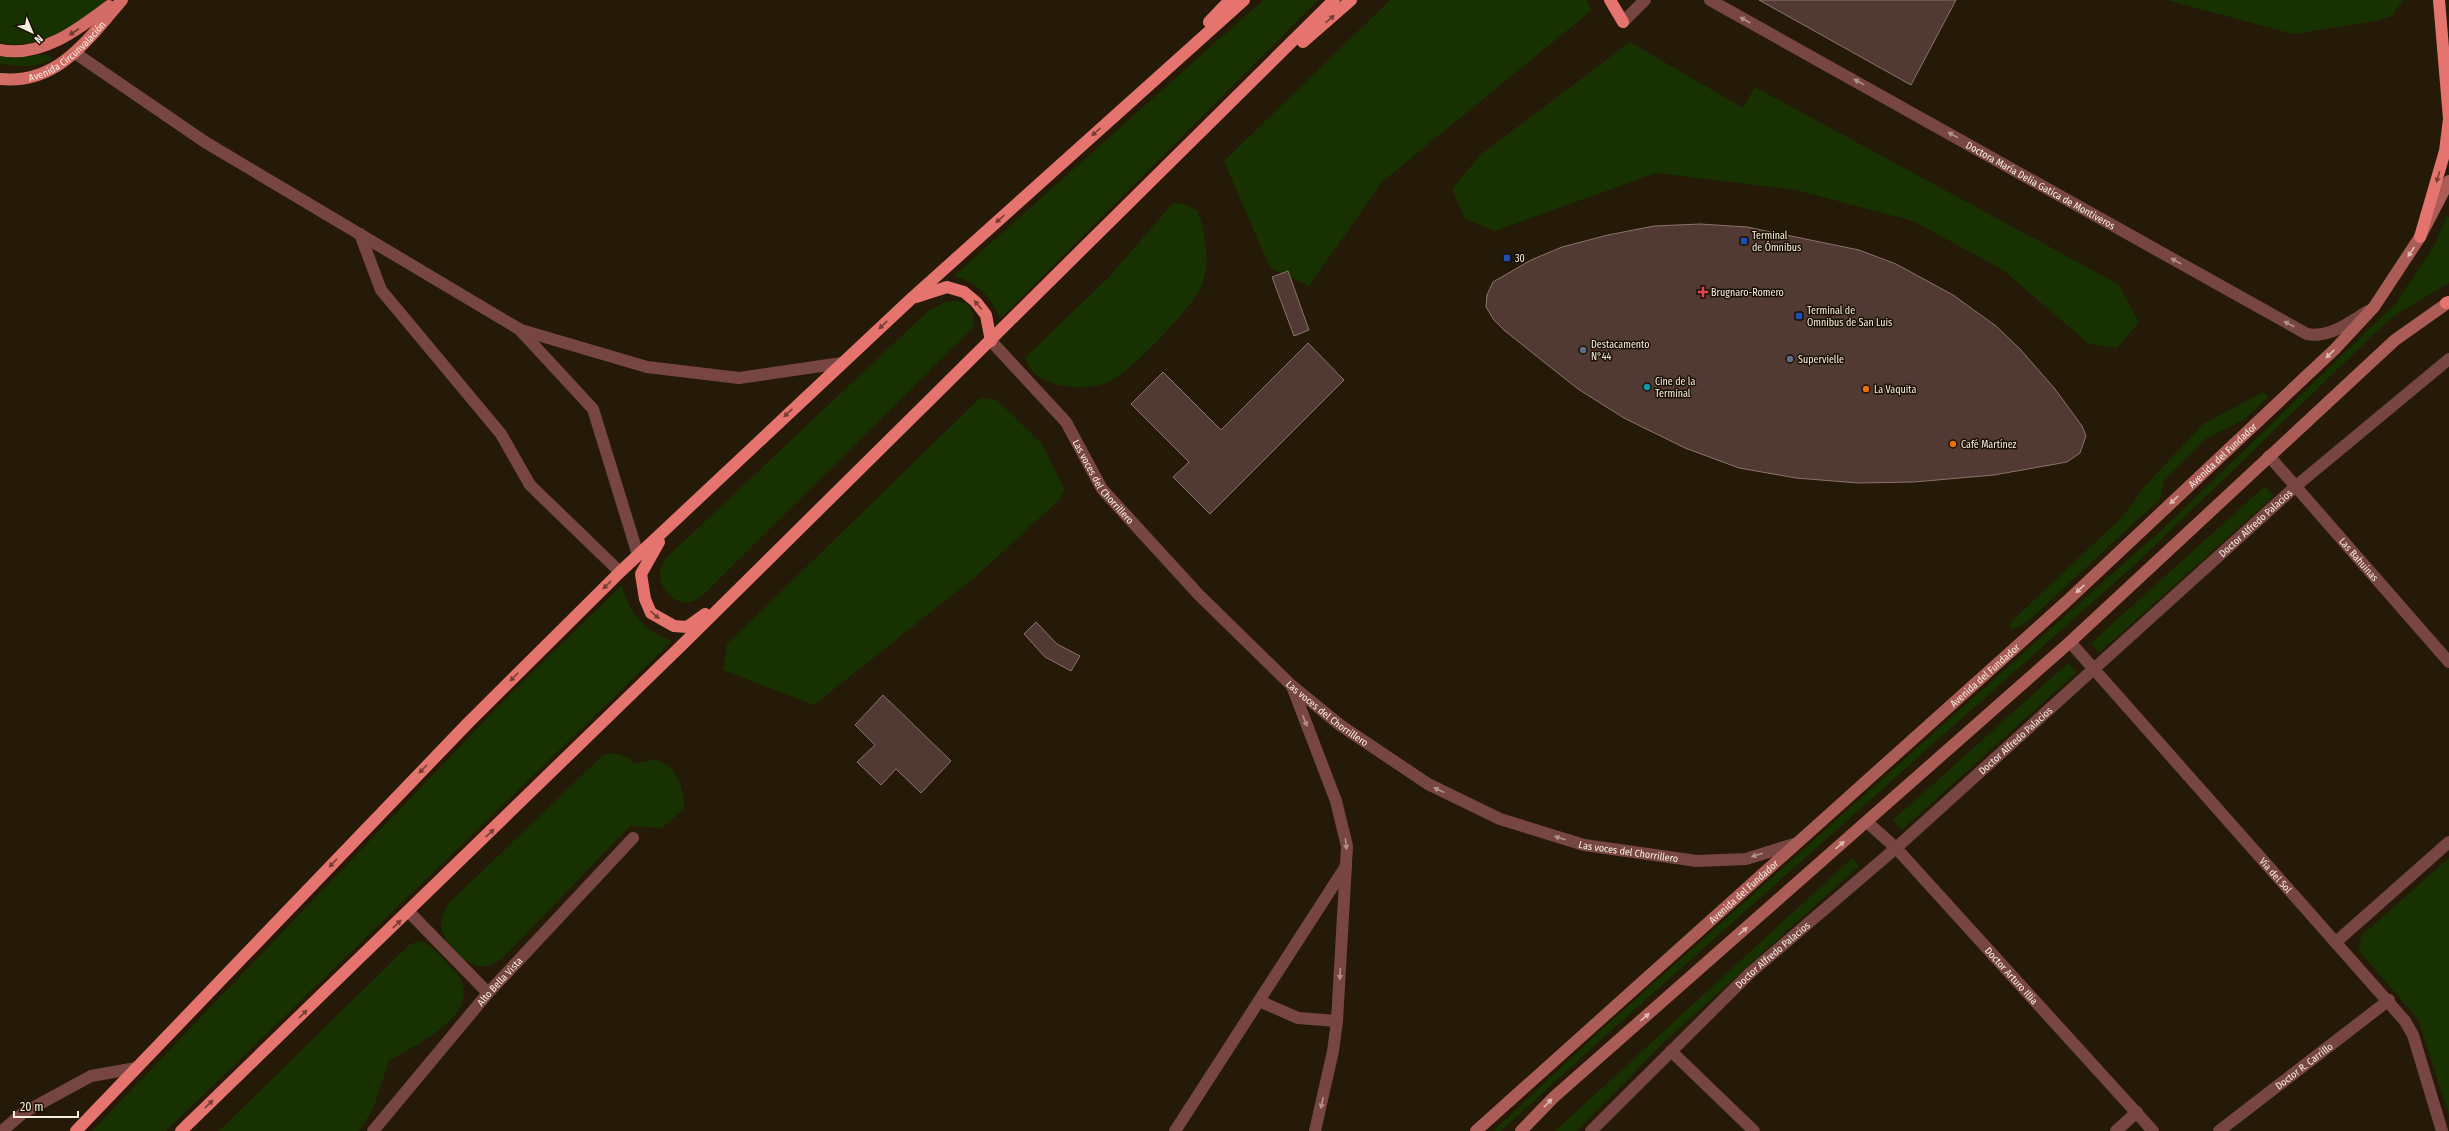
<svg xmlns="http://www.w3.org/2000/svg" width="2449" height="1131" font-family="'Fira Sans Condensed',sans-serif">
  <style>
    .green { fill: #173101 }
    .building { fill: #513934; stroke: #8d726c }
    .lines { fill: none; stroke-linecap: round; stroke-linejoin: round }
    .minor { stroke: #784642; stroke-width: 12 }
    .tertiary { stroke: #784642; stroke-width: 12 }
    .secondary { stroke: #ac5c57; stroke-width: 12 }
    .primary { stroke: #d46c66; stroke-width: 12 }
    .trunk { stroke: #e6746e; stroke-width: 12 }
    .oneway { fill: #763e32 }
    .oneway2 { fill: #b1928a }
    .oneway3 { fill: #6e3a2e }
    .oneway4 { fill: #ddbcb2 }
    .transit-dot { fill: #1a4fb4; stroke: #1b1101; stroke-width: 1.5 }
    .health-dot { fill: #e0444e; stroke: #1b1101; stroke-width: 1.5 }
    .service-dot { fill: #5c6f8a; stroke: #1b1101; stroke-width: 1.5 }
    .culture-dot { fill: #0f9aa8; stroke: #1b1101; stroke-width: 1.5 }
    .food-dot { fill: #e8710a; stroke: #1b1101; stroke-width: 1.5 }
    .labels { text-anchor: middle; stroke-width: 3; stroke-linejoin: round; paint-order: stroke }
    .street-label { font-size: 10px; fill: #f7efe3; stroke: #1b1101 }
    .poi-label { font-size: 10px; fill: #f7efe3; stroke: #1b1101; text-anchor: start }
  </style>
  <rect width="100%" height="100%" fill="#251a07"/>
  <g class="green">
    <path d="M 0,0 L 106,0 C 80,24 37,51 0,43 Z"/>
    <path d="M 1263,0 L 1318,0 L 1001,318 C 987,294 980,284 954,276 Z"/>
    <path d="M 1390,0 L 1586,0 L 1592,10 L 1382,182 L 1309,286 L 1270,268 L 1224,161 Z"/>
    <path d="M 2167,0 L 2403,0 L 2392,16 L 2376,21 L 2293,34 Z"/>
    <path d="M 1630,42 L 1743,108 L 1755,87 L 2118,284 L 2139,322 L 2117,348 L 2089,344 L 2003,270 L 1913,221 L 1796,190 L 1656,173 L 1495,231 L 1465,219 L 1452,189 L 1481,154 Z"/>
    <path d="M 0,55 L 49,55 L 52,59 C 36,69 18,66 0,64 Z"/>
    <path d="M 1173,203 L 1185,204 L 1198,211 C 1206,237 1212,265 1199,291 C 1190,309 1129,373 1111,381 C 1089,391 1054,389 1035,374 C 1031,370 1028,363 1025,358 L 1109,277 Z"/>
    <path d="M 2447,215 L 2449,218 L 2449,283 L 2395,315 L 2377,331 L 2140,560 L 1605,1036 L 1501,1131 L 1493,1131 L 1600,1031 L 2170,522 L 2395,304 L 2435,244 Z"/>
    <path d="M 956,300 L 968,304 L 973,315 L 974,327 L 704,594 C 701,596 697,600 694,601 C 678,608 661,591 660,576 C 659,571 663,565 664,560 L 927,312 L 943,303 Z"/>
    <path d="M 2263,392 L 2268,397 L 2245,419 L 2207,438 L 2164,481 L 2160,499 L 2027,622 L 2013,630 L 2009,626 L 2013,620 L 2122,517 L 2144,487 L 2203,424 Z"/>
    <path d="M 980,398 L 997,400 L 1042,444 L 1064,489 L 1060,499 L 980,573 L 814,705 L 723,670 L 727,644 Z"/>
    <path d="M 2265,486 L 2274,496 L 2099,653 L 2091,643 Z"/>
    <path d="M 622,585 C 629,613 645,631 672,641 L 166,1131 L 92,1131 L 514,690 Z"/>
    <path d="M 2068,663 L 2077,672 L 1902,830 L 1893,820 Z"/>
    <path d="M 613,753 L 629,758 L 632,763 C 641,764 652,759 656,760 C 678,765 685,791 684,810 L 661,828 L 630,826 L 502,959 C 498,961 492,965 487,966 C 467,969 441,942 441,922 C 441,917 446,909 448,904 L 603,755 Z"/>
    <path d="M 1852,858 L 1859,866 L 1663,1043 L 1577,1131 L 1555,1131 Z"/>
    <path d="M 2449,858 L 2449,1115 L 2418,1019 L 2359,951 L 2361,936 Z"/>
    <path d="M 419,941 C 433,945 441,957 451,967 C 494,1010 418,1043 389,1061 L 373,1109 L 359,1131 L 219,1131 L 409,945 Z"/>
  </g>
  <g class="building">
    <path d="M 1759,0 L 1956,0 L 1911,85 Z"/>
    <path d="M 1700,224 L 1747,227 L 1859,250 L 1896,264 L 1953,295 L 1996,326 L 2020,349 L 2055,389 L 2082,426 L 2086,436 L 2080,453 L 2067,462 L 2056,464 L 1994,475 L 1914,482 L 1858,483 L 1796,478 L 1739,468 L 1685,448 L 1624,418 L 1578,389 L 1505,331 L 1494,320 L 1486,307 L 1487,295 L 1493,282 L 1531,260 L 1562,247 L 1608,235 L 1654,226 Z"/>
    <path d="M 1288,271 L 1309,330 L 1294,336 L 1272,277 Z"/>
    <path d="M 1308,343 L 1344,380 L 1210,514 L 1173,477 L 1189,462 L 1131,404 L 1163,372 L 1221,430 Z"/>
    <path d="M 1036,622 L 1057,644 L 1080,656 L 1071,671 L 1045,657 L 1024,634 Z"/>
    <path d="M 883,695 L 951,761 L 921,793 L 896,769 L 881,785 L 857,762 L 875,745 L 855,725 Z"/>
  </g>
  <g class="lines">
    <g class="minor">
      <path id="s1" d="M 1710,0 L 2307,334 C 2330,338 2348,323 2368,311"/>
      <path d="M 1623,22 L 1645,0"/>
      <path d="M 75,53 L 205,142 L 519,329 L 593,409 L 638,555"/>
      <path d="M 360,234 L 381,290 L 501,434 L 530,485 L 620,572"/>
      <path d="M 521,330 L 647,367 L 739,378 L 842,363"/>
      <path id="s2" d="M 2269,456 L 2449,662"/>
      <path id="s3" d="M 2070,642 L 2405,1021 L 2413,1035 L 2442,1131"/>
      <path id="s4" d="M 1867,822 L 1896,848 L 2153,1131"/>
      <path d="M 409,912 L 488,993"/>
      <path d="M 2336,942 L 2449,842"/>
      <path d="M 1259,1001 L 1298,1018 L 1337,1021"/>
      <path d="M 1671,1051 L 1754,1131"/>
      <path d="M 2,1131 L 23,1113 L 91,1076 L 136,1068"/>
      <path id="s5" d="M 373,1131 L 488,993 L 633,838"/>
      <path d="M 1175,1131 L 1346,866"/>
      <path id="s6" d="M 1591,1131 L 1750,973 L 1896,848 L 2296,486 L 2449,359"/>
      <path d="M 2116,1131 L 2137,1112"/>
      <path id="s7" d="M 2219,1131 L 2389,1000"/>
    </g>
    <g class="tertiary">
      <path id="s8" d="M 991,341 L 1066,422 L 1102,489 L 1199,595 L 1291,685 L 1340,725 L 1428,784 L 1500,819 L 1584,845 L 1697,861 L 1746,859 L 1794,844"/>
      <path d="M 1292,686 L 1336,801 L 1347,846 L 1337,1021 L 1333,1051 L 1315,1131"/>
    </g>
    <g class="secondary">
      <path id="s9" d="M 1476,1131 L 2066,602 L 2335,349 L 2374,307 L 2420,237 L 2449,181"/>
      <path d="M 1521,1131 L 1554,1097 L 2070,642 L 2395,340 L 2449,302"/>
    </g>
    <g class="primary">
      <path d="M 0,50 C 41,58 79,29 109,6"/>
      <path id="s10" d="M 0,79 C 58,85 88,39 122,0"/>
    </g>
    <g class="trunk">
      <path d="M 1610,0 L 1623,22"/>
      <path d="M 1209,22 L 1230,0"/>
      <path d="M 1303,42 L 1351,0"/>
      <path d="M 2420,237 L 2445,151 L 2449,119 L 2439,0"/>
      <path d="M 916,297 L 947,287 L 964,292 L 976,302 L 986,315 L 991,341"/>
      <path d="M 2446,303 L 2449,302"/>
      <path d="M 659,542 L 641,574 L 645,599 L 651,613 L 674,626 L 687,627 L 705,614"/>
      <path d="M 76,1131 L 468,723 L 620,572 L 912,298 L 1244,0"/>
      <path d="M 181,1131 L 684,643 L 1334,0"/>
    </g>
  </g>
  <defs><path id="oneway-solid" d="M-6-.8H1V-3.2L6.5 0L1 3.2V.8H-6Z"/></defs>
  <g class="oneway">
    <use href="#oneway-solid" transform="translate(1330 19) rotate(-41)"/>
    <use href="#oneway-solid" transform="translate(1096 132) rotate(138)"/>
    <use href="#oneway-solid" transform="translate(2438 177) rotate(106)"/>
    <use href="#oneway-solid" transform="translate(1000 219) rotate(138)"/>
    <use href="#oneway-solid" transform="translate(978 305) rotate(-130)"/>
    <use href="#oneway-solid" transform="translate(883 325) rotate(137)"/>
    <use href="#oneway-solid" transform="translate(788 413) rotate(137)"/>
    <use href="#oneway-solid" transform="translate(607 585) rotate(136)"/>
    <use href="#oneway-solid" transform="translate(655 615) rotate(41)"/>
    <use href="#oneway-solid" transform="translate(514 677) rotate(135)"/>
    <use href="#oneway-solid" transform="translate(423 769) rotate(134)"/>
    <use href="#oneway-solid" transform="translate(490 833) rotate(-44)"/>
    <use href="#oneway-solid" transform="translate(333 863) rotate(134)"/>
    <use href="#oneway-solid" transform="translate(397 924) rotate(-44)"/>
    <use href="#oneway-solid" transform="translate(303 1014) rotate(-44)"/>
    <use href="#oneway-solid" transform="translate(209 1104) rotate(-44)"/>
  </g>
  <g class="oneway2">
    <use href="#oneway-solid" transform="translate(1745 20) rotate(-150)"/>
    <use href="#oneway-solid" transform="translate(1859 82) rotate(-151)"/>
    <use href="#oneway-solid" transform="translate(1953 135) rotate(-151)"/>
    <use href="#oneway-solid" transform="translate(2176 261) rotate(-150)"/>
    <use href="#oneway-solid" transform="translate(2289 324) rotate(-152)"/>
    <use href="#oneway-solid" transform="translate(1305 721) rotate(69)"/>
    <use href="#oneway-solid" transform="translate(1439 790) rotate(-154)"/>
    <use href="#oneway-solid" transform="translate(1560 838) rotate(-163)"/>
    <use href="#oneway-solid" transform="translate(1346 844) rotate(83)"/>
    <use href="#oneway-solid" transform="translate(1757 855) rotate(163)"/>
    <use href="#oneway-solid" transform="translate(1340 974) rotate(93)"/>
    <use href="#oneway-solid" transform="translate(1322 1103) rotate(102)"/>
  </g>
  <use class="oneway3" href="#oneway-solid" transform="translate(74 32) rotate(147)"/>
  <g class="oneway4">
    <use href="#oneway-solid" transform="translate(2411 252) rotate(124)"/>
    <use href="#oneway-solid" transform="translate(2330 354) rotate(137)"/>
    <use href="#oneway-solid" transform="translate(2174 500) rotate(137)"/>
    <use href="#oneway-solid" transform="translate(2080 589) rotate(137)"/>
    <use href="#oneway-solid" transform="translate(1840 845) rotate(-41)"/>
    <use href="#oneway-solid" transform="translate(1743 931) rotate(-41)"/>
    <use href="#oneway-solid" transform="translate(1645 1017) rotate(-41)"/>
    <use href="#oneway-solid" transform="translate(1548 1103) rotate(-46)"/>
  </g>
  <g class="transit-dot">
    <rect x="1740" y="237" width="8" height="8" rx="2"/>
    <rect x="1503" y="254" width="8" height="8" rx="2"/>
    <rect x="1795" y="312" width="8" height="8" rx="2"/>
  </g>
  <path class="health-dot" d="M1701 286h4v4h4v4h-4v4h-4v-4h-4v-4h4z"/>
  <g class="service-dot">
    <circle cx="1583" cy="350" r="4"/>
    <circle cx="1790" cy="359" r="4"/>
  </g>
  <circle class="culture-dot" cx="1647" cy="387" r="4"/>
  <g class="food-dot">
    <circle cx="1866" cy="389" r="4"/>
    <circle cx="1953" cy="444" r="4"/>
  </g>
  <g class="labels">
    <g class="street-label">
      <text dy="4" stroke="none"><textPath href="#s10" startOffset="76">Avenida Circunvalación</textPath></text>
      <text dy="4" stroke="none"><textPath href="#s1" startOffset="379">Doctora María Delia Gatica de Montiveros</textPath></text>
      <text dy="4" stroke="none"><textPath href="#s9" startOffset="1007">Avenida del Fundador</textPath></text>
      <text dy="4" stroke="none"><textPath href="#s8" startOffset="181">Las voces del Chorrillero</textPath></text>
      <text dy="4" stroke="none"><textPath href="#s6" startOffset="901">Doctor Alfredo Palacios</textPath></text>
      <text dy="4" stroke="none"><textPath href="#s2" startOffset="137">Las Bahuinas</textPath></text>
      <text dy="4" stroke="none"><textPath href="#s9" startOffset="683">Avenida del Fundador</textPath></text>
      <text dy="4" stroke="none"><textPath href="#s8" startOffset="505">Las voces del Chorrillero</textPath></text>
      <text dy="4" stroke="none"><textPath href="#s6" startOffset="577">Doctor Alfredo Palacios</textPath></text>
      <text dy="4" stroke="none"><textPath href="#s8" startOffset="841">Las voces del Chorrillero</textPath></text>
      <text dy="4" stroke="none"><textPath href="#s3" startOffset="311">Via del Sol</textPath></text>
      <text dy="4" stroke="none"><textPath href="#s9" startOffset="359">Avenida del Fundador</textPath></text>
      <text dy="4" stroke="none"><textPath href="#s6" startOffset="253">Doctor Alfredo Palacios</textPath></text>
      <text dy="4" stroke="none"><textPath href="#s4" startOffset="211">Doctor Arturo Illia</textPath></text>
      <text dy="4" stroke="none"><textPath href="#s5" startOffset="196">Alto Bella Vista</textPath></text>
      <text dy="4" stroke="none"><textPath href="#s7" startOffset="107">Doctor R. Carrillo</textPath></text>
    </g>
    <g class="poi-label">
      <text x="1752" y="239">Terminal<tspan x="1752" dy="12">de Ómnibus</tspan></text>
      <text x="1515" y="262">30</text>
      <text x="1711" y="296">Brugnaro-Romero</text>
      <text x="1807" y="314">Terminal de<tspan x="1807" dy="12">Omnibus de San Luis</tspan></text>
      <text x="1591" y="348">Destacamento<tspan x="1591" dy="12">N°44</tspan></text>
      <text x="1798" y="363">Supervielle</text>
      <text x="1655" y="385">Cine de la<tspan x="1655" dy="12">Terminal</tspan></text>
      <text x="1874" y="393">La Vaquita</text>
      <text x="1961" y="448">Café Martínez</text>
    </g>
  </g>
  <g transform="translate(32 32) rotate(136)" stroke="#1b1101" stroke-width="3" paint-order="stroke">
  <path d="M0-3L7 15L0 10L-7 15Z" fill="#f7efe3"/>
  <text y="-6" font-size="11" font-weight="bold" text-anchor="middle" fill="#f7efe3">N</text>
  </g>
  <path d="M14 1111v6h64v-6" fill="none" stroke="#f7efe3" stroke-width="2"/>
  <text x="20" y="1111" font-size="12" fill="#f7efe3" stroke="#1b1101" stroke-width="3" paint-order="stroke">20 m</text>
</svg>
